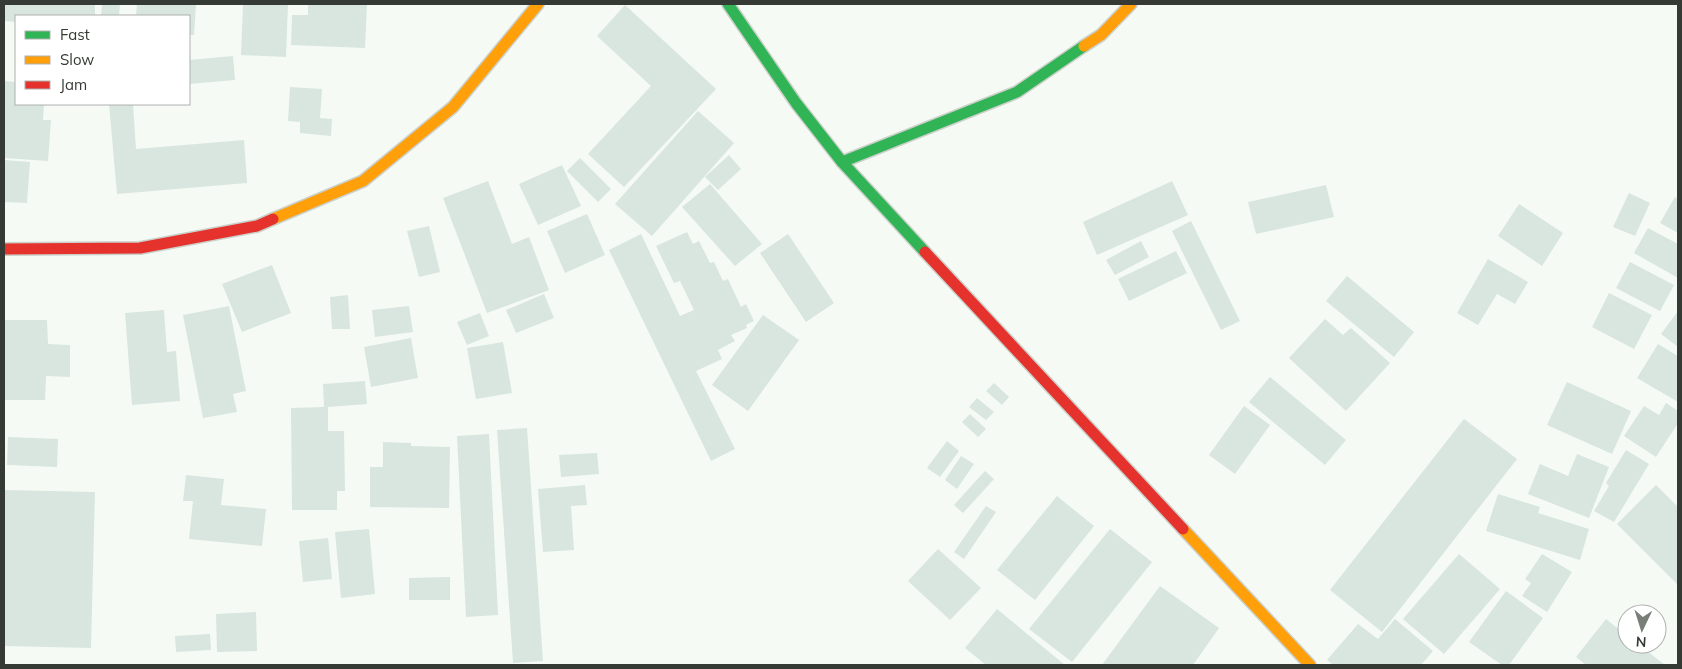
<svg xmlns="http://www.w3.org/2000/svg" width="1682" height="669" font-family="Mulish,sans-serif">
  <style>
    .building { fill: #d8e6df }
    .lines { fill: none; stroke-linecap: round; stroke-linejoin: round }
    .fast-casing { stroke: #cbd0ca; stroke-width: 14 }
    .slow-casing { stroke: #cbd0ca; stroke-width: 14 }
    .jam-casing { stroke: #cbd0ca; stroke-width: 14 }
    .fast { stroke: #30b455; stroke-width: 11 }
    .slow { stroke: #ff9f0a; stroke-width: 11 }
    .jam { stroke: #e5322d; stroke-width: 11 }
  </style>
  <rect width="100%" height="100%" fill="#f5fbf4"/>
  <g class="building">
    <path d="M 4,4 L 95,4 L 95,16 L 16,16 L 16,22 L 4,21 Z"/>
    <path d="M 102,4 L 120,4 L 119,16 L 101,16 Z"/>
    <path d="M 137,4 L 196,4 L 194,35 L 189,35 L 189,16 L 136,16 Z"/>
    <path d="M 243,4 L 288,4 L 286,57 L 241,55 Z"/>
    <path d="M 308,4 L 367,4 L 365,48 L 291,45 L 292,15 L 308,15 Z"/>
    <path d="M 625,5 L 716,89 L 624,187 L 588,154 L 651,86 L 597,36 Z"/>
    <path d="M 233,56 L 235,80 L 189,84 L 189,60 Z"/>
    <path d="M 4,81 L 16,82 L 16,104 L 44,104 L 43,120 L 51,120 L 48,161 L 4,158 Z"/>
    <path d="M 290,87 L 322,89 L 320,118 L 332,119 L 331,136 L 300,133 L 300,122 L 288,121 Z"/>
    <path d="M 109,104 L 133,104 L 136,149 L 244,140 L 247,183 L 117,194 Z"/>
    <path d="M 698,111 L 734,143 L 652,236 L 615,204 Z"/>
    <path d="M 729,155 L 741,169 L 718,190 L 705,177 Z"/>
    <path d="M 580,158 L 611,189 L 598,202 L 567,171 Z"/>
    <path d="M 4,160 L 30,162 L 27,203 L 4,202 Z"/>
    <path d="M 562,165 L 581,206 L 538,225 L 519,184 Z"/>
    <path d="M 488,181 L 512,244 L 529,237 L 549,290 L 487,313 L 443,198 Z"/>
    <path d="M 1172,181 L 1188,215 L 1097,255 L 1083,222 Z"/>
    <path d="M 710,184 L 762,244 L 735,266 L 682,207 Z"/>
    <path d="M 1326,185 L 1334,217 L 1256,234 L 1248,202 Z"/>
    <path d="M 1629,193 L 1650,203 L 1635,236 L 1613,227 Z"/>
    <path d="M 1675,197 L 1678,199 L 1678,233 L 1660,223 Z"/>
    <path d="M 1519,204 L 1563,233 L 1542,266 L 1498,236 Z"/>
    <path d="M 587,214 L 605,255 L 565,273 L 547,231 Z"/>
    <path d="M 1191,221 L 1240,321 L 1221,330 L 1172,231 Z"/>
    <path d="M 429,226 L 440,272 L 419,277 L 407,231 Z"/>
    <path d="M 1648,228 L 1678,244 L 1678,278 L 1634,253 Z"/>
    <path d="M 687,232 L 693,244 L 699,241 L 710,263 L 714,262 L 723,281 L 728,279 L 741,307 L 746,304 L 754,321 L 746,325 L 747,328 L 731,335 L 735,341 L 718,350 L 722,359 L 696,371 L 735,449 L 711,461 L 609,250 L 641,234 L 680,316 L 694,310 L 680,281 L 674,283 L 656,246 Z"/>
    <path d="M 788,234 L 834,303 L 806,322 L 760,253 Z"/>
    <path d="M 1141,241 L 1149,257 L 1115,275 L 1106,260 Z"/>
    <path d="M 1176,251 L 1187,273 L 1129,301 L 1118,279 Z"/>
    <path d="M 1488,259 L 1528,282 L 1515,304 L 1497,294 L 1478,325 L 1457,313 Z"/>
    <path d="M 1630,262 L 1674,285 L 1660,311 L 1616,288 Z"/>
    <path d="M 272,265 L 291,313 L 242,332 L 222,284 Z"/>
    <path d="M 1347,276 L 1414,332 L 1394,357 L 1326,301 Z"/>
    <path d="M 1609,293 L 1652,315 L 1634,349 L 1592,327 Z"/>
    <path d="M 544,294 L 554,318 L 516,333 L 506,310 Z"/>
    <path d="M 348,295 L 350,329 L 332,329 L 330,297 Z"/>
    <path d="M 229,306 L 246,391 L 233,394 L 237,412 L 203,418 L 183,315 Z"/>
    <path d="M 409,306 L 413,332 L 375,337 L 372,310 Z"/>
    <path d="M 164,310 L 167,352 L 176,351 L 180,401 L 132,405 L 125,313 Z"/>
    <path d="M 1678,311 L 1678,347 L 1661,334 Z"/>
    <path d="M 480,313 L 489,336 L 467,345 L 457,322 Z"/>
    <path d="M 763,315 L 799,340 L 748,411 L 712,385 Z"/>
    <path d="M 1325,319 L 1343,335 L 1351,328 L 1390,363 L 1346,411 L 1289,358 Z"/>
    <path d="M 4,320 L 47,320 L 48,344 L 70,345 L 70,377 L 46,376 L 45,400 L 4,400 Z"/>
    <path d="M 411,338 L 418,378 L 371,387 L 364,347 Z"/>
    <path d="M 503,342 L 512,393 L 476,399 L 467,348 Z"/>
    <path d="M 1658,344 L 1678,356 L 1678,402 L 1637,378 Z"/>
    <path d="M 1270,377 L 1346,440 L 1325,465 L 1249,402 Z"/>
    <path d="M 365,381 L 367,404 L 328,407 L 328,431 L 344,431 L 345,491 L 337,491 L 337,510 L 292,510 L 291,408 L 324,407 L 323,384 Z"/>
    <path d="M 1567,382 L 1631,411 L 1612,454 L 1547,425 Z"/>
    <path d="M 994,383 L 1009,397 L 1002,405 L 986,391 Z"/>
    <path d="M 977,398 L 994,412 L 986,420 L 969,407 Z"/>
    <path d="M 1666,403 L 1678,411 L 1678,423 L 1656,457 L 1624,436 L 1644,406 L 1659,415 Z"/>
    <path d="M 1244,406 L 1270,425 L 1235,474 L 1209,455 Z"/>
    <path d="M 970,414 L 986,429 L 978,437 L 962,422 Z"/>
    <path d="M 1464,419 L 1517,459 L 1382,632 L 1330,590 Z"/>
    <path d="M 527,428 L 543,661 L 513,663 L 497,430 Z"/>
    <path d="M 489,434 L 498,615 L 466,617 L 457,436 Z"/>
    <path d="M 8,437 L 58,439 L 57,467 L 7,465 Z"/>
    <path d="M 947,441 L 959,451 L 940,477 L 927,468 Z"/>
    <path d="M 383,442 L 411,443 L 411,446 L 450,447 L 449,508 L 370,507 L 370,467 L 383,467 Z"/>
    <path d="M 1626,450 L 1649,464 L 1614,522 L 1594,511 L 1609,486 L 1606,483 Z"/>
    <path d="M 597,453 L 599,474 L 561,477 L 559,455 Z"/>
    <path d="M 1577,454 L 1609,467 L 1589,518 L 1528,494 L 1540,464 L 1568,476 Z"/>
    <path d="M 961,456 L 974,464 L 957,489 L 945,480 Z"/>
    <path d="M 985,471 L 994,479 L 963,513 L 954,505 Z"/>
    <path d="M 186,475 L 224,479 L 221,505 L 266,509 L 262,546 L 189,539 L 193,501 L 183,501 Z"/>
    <path d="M 585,485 L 587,505 L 571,506 L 574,550 L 543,552 L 538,489 Z"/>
    <path d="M 1656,485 L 1678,507 L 1678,585 L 1617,524 Z"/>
    <path d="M 4,490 L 95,492 L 91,648 L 4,646 Z"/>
    <path d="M 1498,494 L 1540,507 L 1538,513 L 1589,529 L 1580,560 L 1486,531 Z"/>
    <path d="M 1057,496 L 1094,526 L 1035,600 L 997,570 Z"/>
    <path d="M 986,506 L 996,512 L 964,559 L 954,552 Z"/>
    <path d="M 369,529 L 375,594 L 341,598 L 335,532 Z"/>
    <path d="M 1110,529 L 1152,562 L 1072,662 L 1029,629 Z"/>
    <path d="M 328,538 L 332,579 L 303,582 L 299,541 Z"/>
    <path d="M 938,549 L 981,588 L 950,620 L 908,581 Z"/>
    <path d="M 1459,554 L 1500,589 L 1444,654 L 1403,619 Z"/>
    <path d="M 1542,554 L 1572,572 L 1547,612 L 1522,596 L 1531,583 L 1525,579 Z"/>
    <path d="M 450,577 L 450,600 L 409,600 L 409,578 Z"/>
    <path d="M 1160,586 L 1219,628 L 1193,665 L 1102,665 Z"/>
    <path d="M 1506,591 L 1543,618 L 1509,665 L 1502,665 L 1469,642 Z"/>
    <path d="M 997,609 L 1065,665 L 986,665 L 965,648 Z"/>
    <path d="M 256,612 L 257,651 L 217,652 L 216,614 Z"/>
    <path d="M 1395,619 L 1433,651 L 1421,665 L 1333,665 L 1327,660 L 1358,624 L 1378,639 Z"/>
    <path d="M 1606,619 L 1627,636 L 1627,644 L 1638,644 L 1665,665 L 1586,665 L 1576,657 Z"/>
    <path d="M 210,634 L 211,650 L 176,652 L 175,636 Z"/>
  </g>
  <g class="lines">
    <g class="fast-casing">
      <g id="fast">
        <path d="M 728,4 L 796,103 L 842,162 L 925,252"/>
        <path d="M 842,162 L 1017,92 L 1084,46"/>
      </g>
    </g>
    <g class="slow-casing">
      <g id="slow">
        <path d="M 1084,46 L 1101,35 L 1131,4"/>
        <path d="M 273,219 L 363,181 L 453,107 L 538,4"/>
        <path d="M 1183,529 L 1310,665"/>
      </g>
    </g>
    <g class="jam-casing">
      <g id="jam">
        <path d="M 4,249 L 140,248 L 257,226 L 273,219"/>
        <path d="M 925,252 L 1183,529"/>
      </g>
    </g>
    <use href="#fast" class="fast"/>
    <use href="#slow" class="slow"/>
    <use href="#jam" class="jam"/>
  </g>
  <rect width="1682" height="669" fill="none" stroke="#353a35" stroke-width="10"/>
  <rect x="15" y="15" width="175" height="90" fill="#ffffff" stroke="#aeb0ae"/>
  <rect x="25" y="31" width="25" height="8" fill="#30b455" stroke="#aeb0ae"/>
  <text x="60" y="40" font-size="15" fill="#353a35">Fast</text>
  <rect x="25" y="56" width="25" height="8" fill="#ff9f0a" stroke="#aeb0ae"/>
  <text x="60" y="65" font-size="15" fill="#353a35">Slow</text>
  <rect x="25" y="81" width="25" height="8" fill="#e5322d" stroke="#aeb0ae"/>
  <text x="60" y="90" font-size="15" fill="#353a35">Jam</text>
  <g transform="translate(1642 629) rotate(184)"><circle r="24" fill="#ffffff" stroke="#aeb0ae"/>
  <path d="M0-4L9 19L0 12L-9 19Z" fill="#787e78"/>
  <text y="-8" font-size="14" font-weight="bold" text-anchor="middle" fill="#353a35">N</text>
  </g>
</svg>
